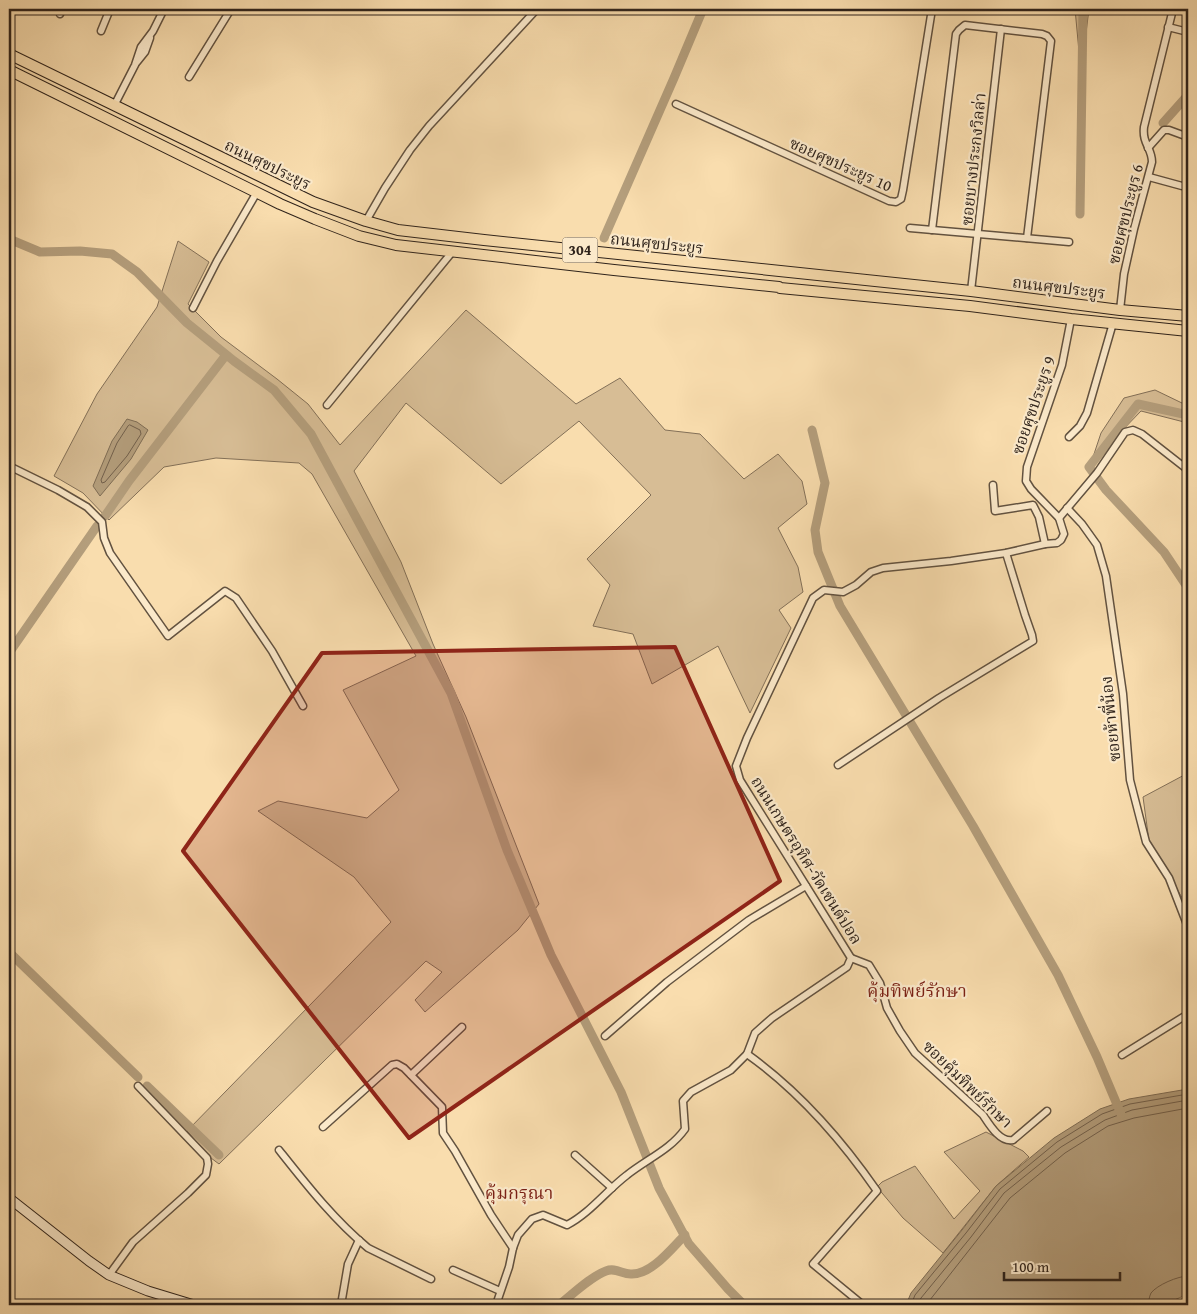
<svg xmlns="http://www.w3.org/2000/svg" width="1197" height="1314" font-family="'Gentium Book Plus','Noto Serif Thai',serif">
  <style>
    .green { fill: #d7bd95; stroke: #837058 }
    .water { fill: #b49e7c; stroke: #7f6d55 }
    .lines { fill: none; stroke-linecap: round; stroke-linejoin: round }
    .shore { stroke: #72604c; stroke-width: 1 }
    .canal { stroke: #b49e7c; stroke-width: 9 }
    .street-casing { stroke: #625240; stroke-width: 9 }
    .secondary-casing { stroke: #2f231b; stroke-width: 11 }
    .primary-casing { stroke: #2f231b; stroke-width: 12 }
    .street { stroke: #fbe9ca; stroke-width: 6 }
    .secondary { stroke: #fbe9ca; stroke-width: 9 }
    .primary { stroke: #f9ddae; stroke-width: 10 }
    .marked { fill: #8f2418; fill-opacity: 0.2; stroke: #8f2418; stroke-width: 4; stroke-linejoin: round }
    .labels { text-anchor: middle; stroke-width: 4.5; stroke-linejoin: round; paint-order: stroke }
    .shield { fill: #fbe9ca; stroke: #6c5e50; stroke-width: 1 }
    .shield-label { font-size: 15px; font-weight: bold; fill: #2f231b }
    .street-label { font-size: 16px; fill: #2f231b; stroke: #fbe9ca }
    .neighbourhood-label { font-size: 18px; fill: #7a1f14; stroke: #fbe9ca }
  </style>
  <rect width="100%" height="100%" fill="#f9ddae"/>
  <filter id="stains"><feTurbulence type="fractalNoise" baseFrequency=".004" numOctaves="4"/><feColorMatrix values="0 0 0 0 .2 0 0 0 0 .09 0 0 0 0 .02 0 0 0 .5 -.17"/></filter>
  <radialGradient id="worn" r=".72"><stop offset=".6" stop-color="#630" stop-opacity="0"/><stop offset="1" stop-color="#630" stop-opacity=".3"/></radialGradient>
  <g class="green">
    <path d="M 1075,9 L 1089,9 L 1081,73 Z"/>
    <path d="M 178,241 L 209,262 L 188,304 L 221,337 L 277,379 L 308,404 L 340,445 L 466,310 L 576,404 L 620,378 L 665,430 L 700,434 L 744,479 L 778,454 L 802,481 L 807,504 L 778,528 L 798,567 L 803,592 L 779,610 L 791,628 L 750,713 L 718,646 L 652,684 L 633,634 L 593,626 L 610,585 L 587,559 L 651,495 L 579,421 L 501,484 L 406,403 L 354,471 L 401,562 L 433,644 L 466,717 L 539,904 L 518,930 L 425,1012 L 415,1000 L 442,972 L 426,961 L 219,1164 L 211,1158 L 187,1131 L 391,922 L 354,877 L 258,811 L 278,801 L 367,818 L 399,790 L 343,690 L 416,656 L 312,474 L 299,463 L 216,458 L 164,467 L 109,520 L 83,493 L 54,476 L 97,394 L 157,307 Z"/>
    <path d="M 1155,390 L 1184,404 L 1188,403 L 1188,423 L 1141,411 L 1091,463 L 1101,433 L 1124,398 Z"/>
    <path d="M 1188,773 L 1188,908 L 1149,841 L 1143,797 Z"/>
    <path d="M 986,1132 L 1023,1151 L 1029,1157 L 996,1186 L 943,1253 L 903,1218 L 877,1187 L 882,1182 L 915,1166 L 954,1219 L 980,1191 L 944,1152 Z"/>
  </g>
  <g class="water">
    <path d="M 127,419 L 137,422 L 148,430 L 131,459 L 100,496 L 93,486 L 112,441 Z"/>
    <path d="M 1188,1089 L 1188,1294 L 1163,1305 L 906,1305 L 911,1293 L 962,1230 L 996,1186 L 1054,1138 L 1100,1109 L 1129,1099 Z"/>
  </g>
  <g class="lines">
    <g class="shore">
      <path d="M 130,425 L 140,430 L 141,434 L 127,456 L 105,482 L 102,483 L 101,480 L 117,443 L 128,426 Z"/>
      <path d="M 911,1305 L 915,1295 L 966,1233 L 1000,1189 L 1057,1142 L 1102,1114 L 1130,1104 L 1188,1094"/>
      <path d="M 918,1305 L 921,1298 L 971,1237 L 1004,1193 L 1061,1147 L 1105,1120 L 1132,1110 L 1188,1100"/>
      <path d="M 926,1305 L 1010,1198 L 1065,1153 L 1108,1126 L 1134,1118 L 1188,1108"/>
      <path d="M 1148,1305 C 1149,1301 1149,1297 1151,1293 C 1157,1285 1178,1276 1188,1276"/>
    </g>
    <g class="canal">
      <path d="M 1163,123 L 1188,95"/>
      <path d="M 1080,214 L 1083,9"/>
      <path d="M 604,238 L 674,78 L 703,9"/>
      <path d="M 9,239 L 40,252 L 80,251 L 112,254 L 137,272 L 187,323 L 234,361 L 274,390 L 311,434 L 451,693 L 507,850 L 551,955 L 621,1092 L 659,1188 L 689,1244 L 728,1289 L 744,1305"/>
      <path d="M 1188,415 L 1138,404 L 1089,467 L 1106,490 L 1164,552 L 1188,588"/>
      <path d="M 812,430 L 825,483 L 815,530 L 818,552 L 840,606 L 973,826 L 1058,975 L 1097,1057 L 1121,1114"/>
      <path d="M 105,516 L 129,481 L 226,355"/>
      <path d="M 9,653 L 97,526"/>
      <path d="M 9,952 L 138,1077"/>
      <path d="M 147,1086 L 219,1155"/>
      <path d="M 559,1305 C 573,1294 590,1277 606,1271 C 616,1267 623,1275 632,1274 C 652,1274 671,1249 685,1235"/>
    </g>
    <g class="street-casing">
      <g id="street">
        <path d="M 60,14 L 62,9"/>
        <path d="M 1168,27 L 1188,32"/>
        <path d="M 101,31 L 110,9"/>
        <path d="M 137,62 L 145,52 L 150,38"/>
        <path d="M 189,77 L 231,9"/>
        <path d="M 676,104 L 889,201 L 896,202 L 901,199 L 903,190 L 932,9"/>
        <path d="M 114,106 L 135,65 L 141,47 L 153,31 L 164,9"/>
        <path d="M 1148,148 L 1164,130 L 1169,130 L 1188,137"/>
        <path d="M 1149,177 L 1182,186 L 1188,184"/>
        <path d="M 366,221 L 385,188 L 410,150 L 429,126 L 537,9"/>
        <path d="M 910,228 L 1069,242"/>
        <path d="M 932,230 L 956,34 L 959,30 L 965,25 L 1042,34 L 1047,36 L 1051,41 L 1027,238"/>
        <path d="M 971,291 L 1001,29"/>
        <path d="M 193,308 L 217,261 L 257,192"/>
        <path d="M 1120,310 L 1124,274 L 1134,229 L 1152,162 C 1152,148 1142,144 1144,127 L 1173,9"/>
        <path d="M 327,405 L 453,251"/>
        <path d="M 1069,437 L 1080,426 L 1087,413 L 1113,323"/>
        <path d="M 9,466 L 58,490 L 87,507 L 102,522 L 104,538 L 110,553 L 168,636 L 225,591 L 236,598 L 272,651 L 303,706"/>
        <path d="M 993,485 L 995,511 L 1033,505 L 1039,517 L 1045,544"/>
        <path d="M 1067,508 L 1082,524 L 1097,545 L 1106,576 L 1123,694 L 1130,780 L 1146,842 L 1169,878 L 1188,927"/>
        <path d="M 1059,518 L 1097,473 L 1125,432 L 1133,430 L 1142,434 L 1188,470"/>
        <path d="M 838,765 L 939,698 L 1033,641 L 1032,635 L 1025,615 L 1006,553"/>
        <path d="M 851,958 L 869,965 L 880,983 L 887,1008 L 900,1031 L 915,1053 L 983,1115 C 989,1124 1000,1143 1013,1140 L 1047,1111"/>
        <path d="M 605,1036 L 667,982 L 749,920 L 806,886"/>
        <path d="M 747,1054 C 799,1091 841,1139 877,1191 L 813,1264 L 863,1305"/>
        <path d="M 1122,1055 L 1188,1014"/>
        <path d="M 411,1075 L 462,1027"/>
        <path d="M 323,1127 L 392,1065 L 397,1064 L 404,1068 L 442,1107 L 443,1133 L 455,1151 L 491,1215 L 513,1248"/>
        <path d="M 279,1150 C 306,1184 334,1220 368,1248 L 431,1279"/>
        <path d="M 575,1155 L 612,1188"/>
        <path d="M 453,1270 L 500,1291"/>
        <path d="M 109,1275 L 133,1242 L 188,1193 L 206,1175 L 208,1164 L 207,1158 L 138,1086"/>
        <path d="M 341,1305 L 348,1264 L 359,1240"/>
        <path d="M 496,1305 L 509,1267 L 513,1248 L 518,1235 L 532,1219 L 543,1215 L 567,1225 C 590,1213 606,1191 627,1175 C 647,1159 670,1150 685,1129 L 683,1101 L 691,1092 L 731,1070 L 747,1054 L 755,1033 L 772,1018 L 847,967 L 851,958 L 740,780 L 736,766 L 747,738 L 813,598 L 824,590 L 843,592 L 856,585 L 871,572 L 883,568 L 951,561 L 1006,553 L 1045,544 L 1057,543 L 1061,540 L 1064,534 L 1059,518 L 1031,489 L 1026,481 L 1027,467 L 1062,365 L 1071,319"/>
      </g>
    </g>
    <g class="secondary-casing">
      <path id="secondary" d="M 9,1198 L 89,1261 L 109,1275 L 148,1291 L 194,1305"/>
    </g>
    <g class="primary-casing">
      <g id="primary">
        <path d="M 9,54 L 313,202 L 366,221 L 398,230 L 484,240 L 971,291 L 1120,310 L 1188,316"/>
        <path d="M 9,70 L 280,204 L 315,219 L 359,236 L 396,245 L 614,270 L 779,287 L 780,288 L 970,306 L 1071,319 L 1188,331"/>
      </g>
    </g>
    <use href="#street" class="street"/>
    <use href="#secondary" class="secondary"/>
    <use href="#primary" class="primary"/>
  </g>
  <path class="marked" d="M 675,647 L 780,881 L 409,1138 L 183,851 L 322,653 Z"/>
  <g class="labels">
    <rect class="shield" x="562.5" y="237.5" width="35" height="25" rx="4"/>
    <g class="shield-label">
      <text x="580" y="255">304</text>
    </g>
    <g class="street-label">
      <text transform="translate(973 159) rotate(-84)" y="6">ซอยบางประกงวิลล่า</text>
      <text transform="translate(268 164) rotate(26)" y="6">ถนนศุขประยูร</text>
      <text transform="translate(841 164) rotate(24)" y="6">ซอยศุขประยูร 10</text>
      <text transform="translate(1125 214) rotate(-76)" y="6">ซอยศุขประยูร 6</text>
      <text transform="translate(657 243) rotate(6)" y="6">ถนนศุขประยูร</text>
      <text transform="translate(1059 287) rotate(7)" y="6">ถนนศุขประยูร</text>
      <text transform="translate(1033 405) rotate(-71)" y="6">ซอยศุขประยูร 9</text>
      <text transform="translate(1110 719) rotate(-96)" y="6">ซอยห้าพี่น้อง</text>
      <text transform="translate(807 860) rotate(58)" y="6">ถนนเกษตรอุทิศ-วัดเซนต์ปอล</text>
      <text transform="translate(968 1084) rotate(44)" y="6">ซอยคุ้มทิพย์รักษา</text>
    </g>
    <g class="neighbourhood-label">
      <text x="917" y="997">คุ้มทิพย์รักษา</text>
      <text x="519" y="1199">คุ้มกรุณา</text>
    </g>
  </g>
  <rect width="1197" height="1314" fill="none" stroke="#f9ddae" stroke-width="30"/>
  <rect x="10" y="10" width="1177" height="1294" fill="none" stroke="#2f231b" stroke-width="2.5"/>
  <rect x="15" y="15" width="1167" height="1284" fill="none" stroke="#2f231b"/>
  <path d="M1004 1272v8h116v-8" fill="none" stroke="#2f231b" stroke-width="2.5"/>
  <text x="1012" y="1272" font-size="15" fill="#2f231b" stroke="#fbe9ca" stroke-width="4" paint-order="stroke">100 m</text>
  <rect width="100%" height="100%" filter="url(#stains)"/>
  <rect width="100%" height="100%" fill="url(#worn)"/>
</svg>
